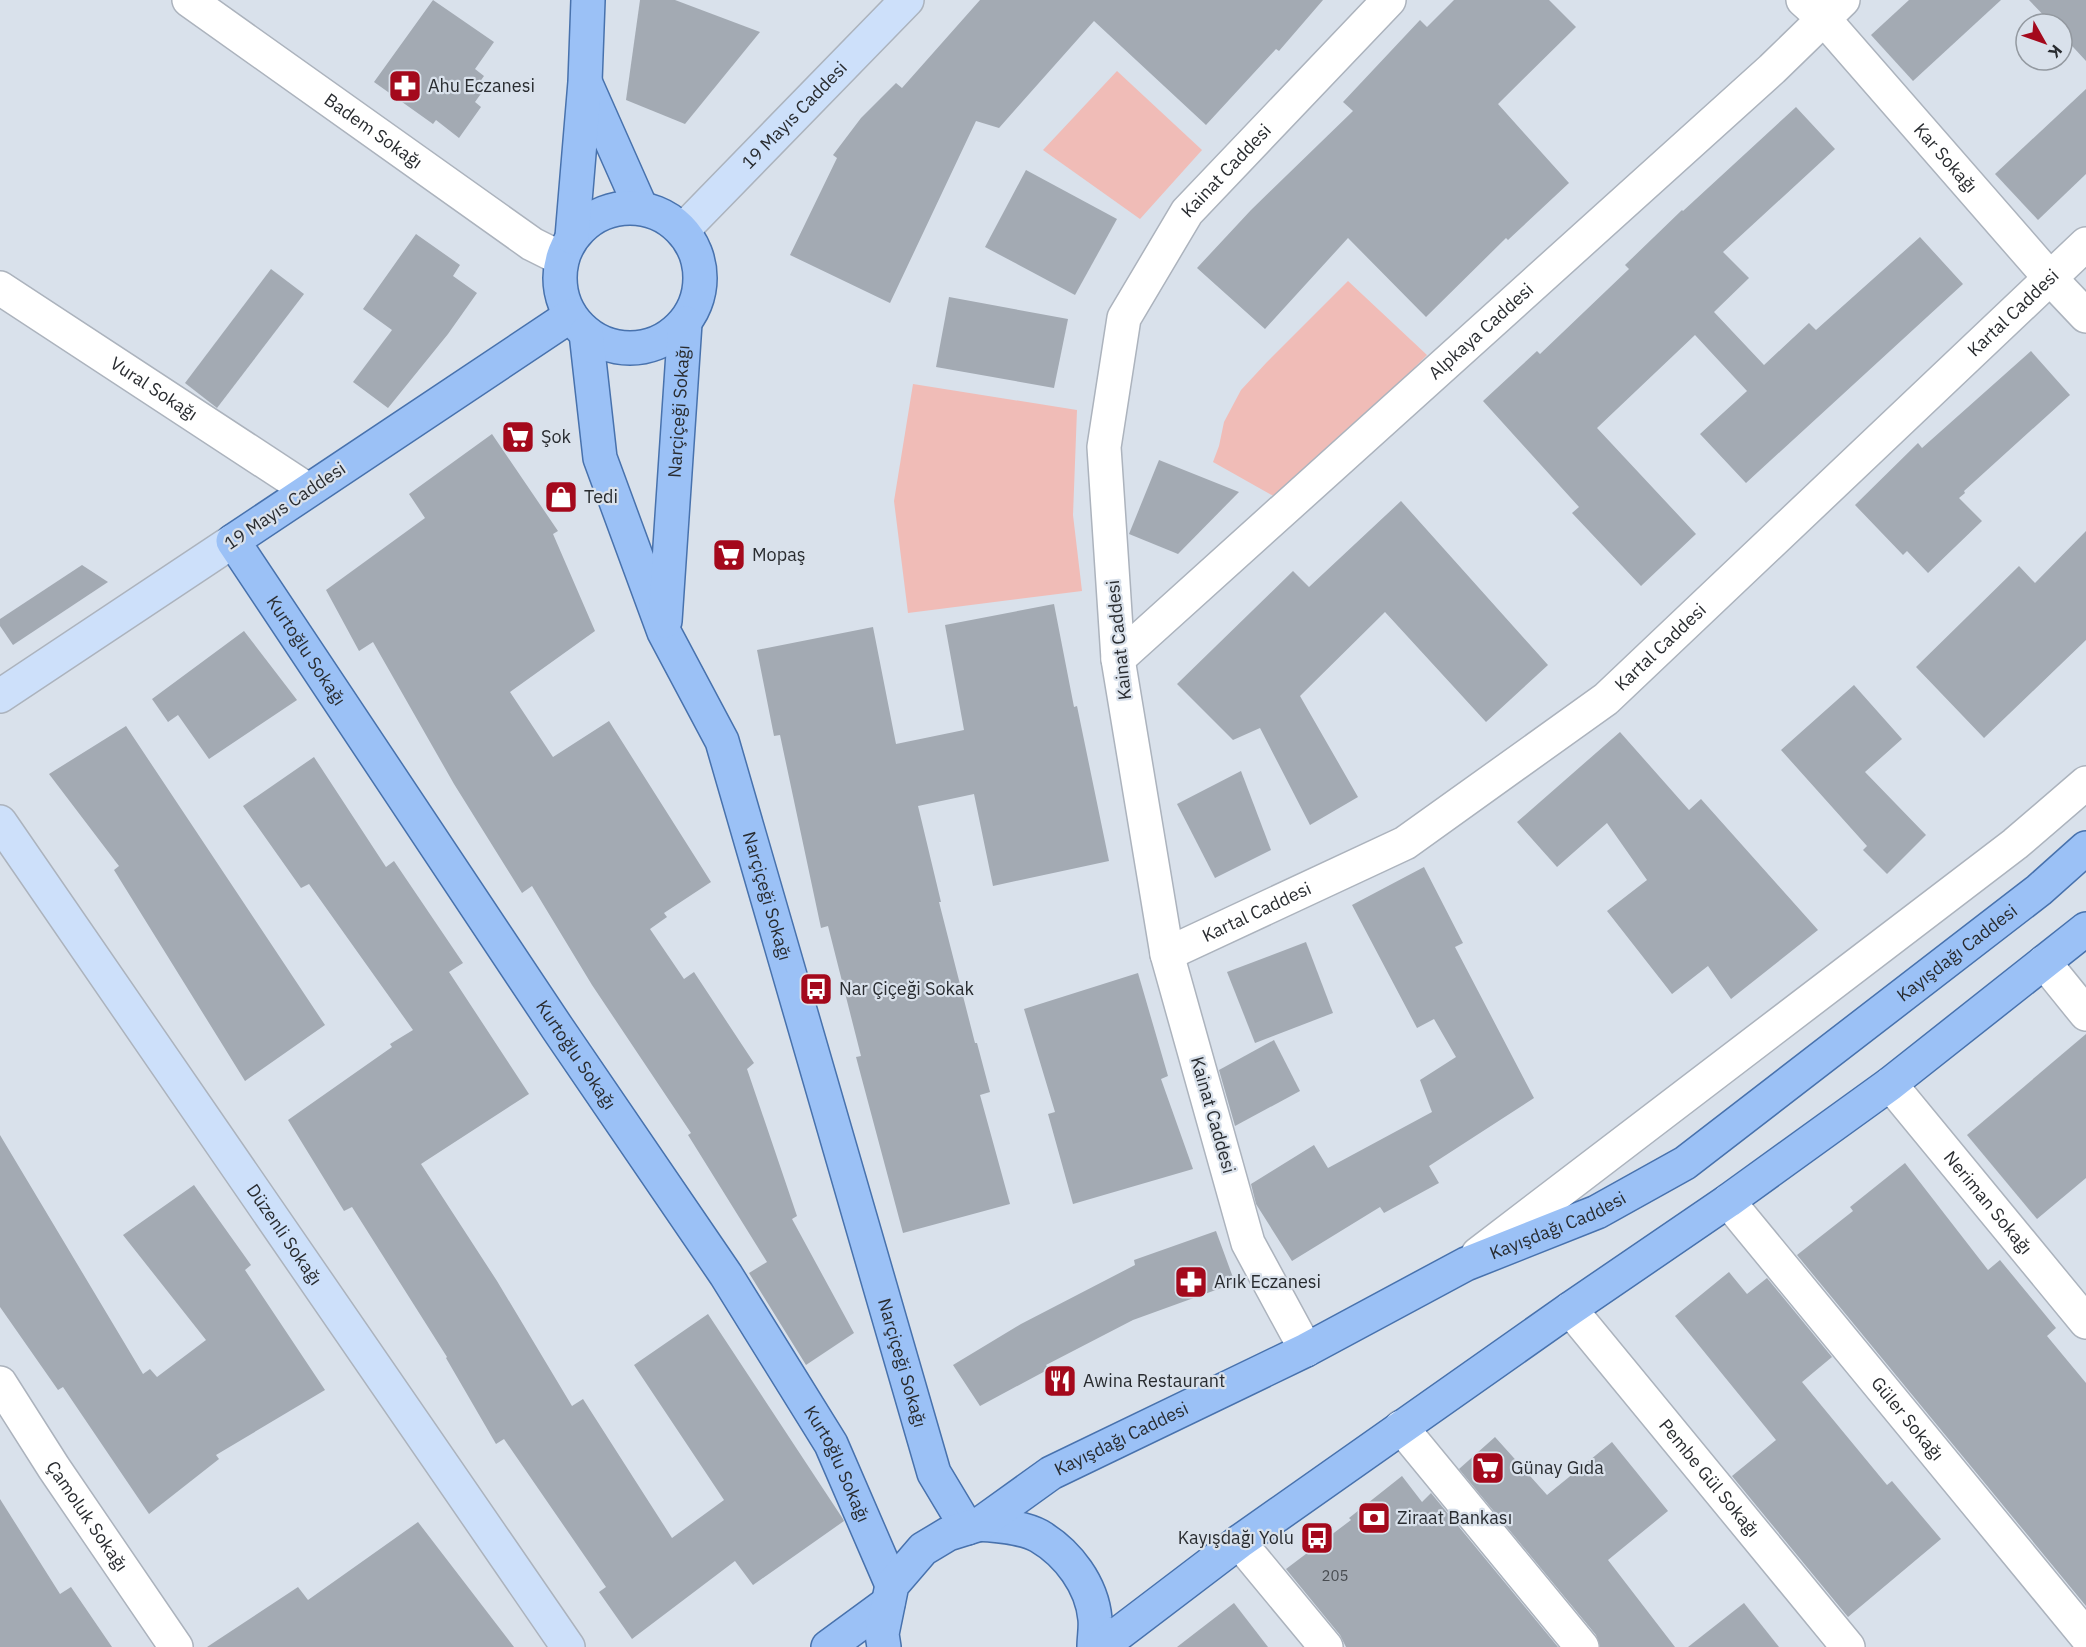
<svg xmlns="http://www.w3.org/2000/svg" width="2086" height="1647" font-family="'IBM Plex Sans',sans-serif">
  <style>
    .green { fill: #f0bcb7 }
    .building { fill: #a3aab3 }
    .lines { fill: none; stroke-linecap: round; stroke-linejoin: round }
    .street-casing { stroke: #acb3bd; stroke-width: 36 }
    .secondary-casing { stroke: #acb3bd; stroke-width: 36 }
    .primary-casing { stroke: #4872ad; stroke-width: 36 }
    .street { stroke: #fff; stroke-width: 33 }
    .secondary { stroke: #cde0fa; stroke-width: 33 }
    .primary { stroke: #9bc1f6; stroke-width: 33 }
    .labels { text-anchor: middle; stroke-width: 4.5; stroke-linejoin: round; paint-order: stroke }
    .number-label { font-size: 15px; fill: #484c51 }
    .poi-label { font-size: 18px; fill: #292c30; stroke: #d9e1eb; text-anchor: start }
    .street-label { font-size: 18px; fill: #292c30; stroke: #d9e1eb }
  </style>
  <rect width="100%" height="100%" fill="#d9e1eb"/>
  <g class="green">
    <path d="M 1117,71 L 1202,150 L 1140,219 L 1043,150 Z"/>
    <path d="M 1348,281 L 1427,355 L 1284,502 L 1213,462 L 1219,446 L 1224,422 L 1241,390 L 1267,362 Z"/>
    <path d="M 913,384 L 1077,410 L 1073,515 L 1082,591 L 908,613 L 894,501 Z"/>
  </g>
  <g class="building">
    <path d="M 433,0 L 494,42 L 475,69 L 484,76 L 479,83 L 485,88 L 475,102 L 481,107 L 459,138 L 436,120 L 433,124 L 374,82 Z"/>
    <path d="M 640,0 L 675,0 L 760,32 L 685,124 L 626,100 Z"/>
    <path d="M 980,0 L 1323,0 L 1279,51 L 1276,49 L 1206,125 L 1094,21 L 999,128 L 976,121 L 890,303 L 790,255 L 837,158 L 833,155 L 861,118 L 896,83 L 902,88 Z"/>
    <path d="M 1454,0 L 1549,0 L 1576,27 L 1498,104 L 1569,183 L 1508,240 L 1506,238 L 1426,317 L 1348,238 L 1265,329 L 1197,268 L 1251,210 L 1353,111 L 1343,102 L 1420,20 L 1427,27 Z"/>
    <path d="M 1909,0 L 2001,0 L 1913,81 L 1871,35 Z"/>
    <path d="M 2029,0 L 2086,0 L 2086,61 L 2062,35 L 2062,24 L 2052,24 Z"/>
    <path d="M 2086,89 L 2086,174 L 2038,220 L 1995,174 Z"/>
    <path d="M 1796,107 L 1835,149 L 1723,252 L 1749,278 L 1714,312 L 1764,365 L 1809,323 L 1816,330 L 1920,237 L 1963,284 L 1746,483 L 1700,434 L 1747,391 L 1695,335 L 1597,428 L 1696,534 L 1641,586 L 1572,513 L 1579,507 L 1483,401 L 1537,351 L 1540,354 L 1629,269 L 1625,265 L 1682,210 L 1683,211 Z"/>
    <path d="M 1026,170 L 1117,219 L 1075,295 L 985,247 Z"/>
    <path d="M 416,234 L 460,265 L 453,276 L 477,293 L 448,334 L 388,408 L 353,382 L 392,330 L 363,309 Z"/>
    <path d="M 271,269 L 304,294 L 217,408 L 185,383 Z"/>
    <path d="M 949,297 L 1068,319 L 1054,388 L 936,367 Z"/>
    <path d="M 2031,351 L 2070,395 L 1964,491 L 1965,493 L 1959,498 L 1982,521 L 1928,573 L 1907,551 L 1903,555 L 1855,505 L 1918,443 L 1922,448 Z"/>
    <path d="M 492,434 L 558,531 L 553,534 L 595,631 L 510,692 L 553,757 L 609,721 L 711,882 L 664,913 L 667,917 L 650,929 L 684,979 L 694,972 L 754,1063 L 747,1069 L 797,1216 L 792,1219 L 854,1333 L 806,1365 L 749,1273 L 767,1262 L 688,1135 L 691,1133 L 592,985 L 532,886 L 522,893 L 454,784 L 373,642 L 359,651 L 326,590 L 425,518 L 409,494 Z"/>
    <path d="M 1159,460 L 1239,492 L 1178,554 L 1129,534 Z"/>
    <path d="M 1401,501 L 1548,665 L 1486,722 L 1385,612 L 1300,696 L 1358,797 L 1310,825 L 1260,728 L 1233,740 L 1177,684 L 1293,571 L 1309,587 Z"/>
    <path d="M 2086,531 L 2086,640 L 1984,738 L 1916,667 L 2019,566 L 2035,583 Z"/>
    <path d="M 82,565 L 108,582 L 13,645 L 0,626 L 0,619 Z"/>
    <path d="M 1054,604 L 1074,707 L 1077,706 L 1109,861 L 993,886 L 974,794 L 918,806 L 941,902 L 939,902 L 975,1043 L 977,1043 L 990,1092 L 980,1095 L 1010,1204 L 903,1233 L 856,1057 L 861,1056 L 828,926 L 821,928 L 780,735 L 774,736 L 757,650 L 873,627 L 896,744 L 964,730 L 945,625 Z"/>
    <path d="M 244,631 L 297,700 L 209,759 L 178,715 L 168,722 L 152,699 Z"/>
    <path d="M 1854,685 L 1902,739 L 1865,772 L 1926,835 L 1887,874 L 1863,850 L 1867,846 L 1781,750 Z"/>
    <path d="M 126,726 L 325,1025 L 245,1081 L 114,870 L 119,866 L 49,774 Z"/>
    <path d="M 1620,732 L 1689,810 L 1701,799 L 1818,930 L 1731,999 L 1708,966 L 1672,994 L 1607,911 L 1647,880 L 1607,823 L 1557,867 L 1517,822 Z"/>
    <path d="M 314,757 L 386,867 L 394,861 L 463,963 L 449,972 L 529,1094 L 421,1164 L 497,1281 L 572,1406 L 583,1399 L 672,1538 L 724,1500 L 634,1365 L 708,1314 L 843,1519 L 844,1521 L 753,1585 L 735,1561 L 632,1639 L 599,1592 L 606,1587 L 504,1439 L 496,1444 L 446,1358 L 447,1357 L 352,1207 L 344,1211 L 288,1120 L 392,1047 L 390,1044 L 413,1030 L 309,884 L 301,888 L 243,806 Z"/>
    <path d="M 1241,771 L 1271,850 L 1215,878 L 1177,804 Z"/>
    <path d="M 1424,867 L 1463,943 L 1455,947 L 1534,1098 L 1429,1166 L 1439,1183 L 1384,1213 L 1380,1207 L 1292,1261 L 1256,1204 L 1251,1184 L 1314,1145 L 1328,1168 L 1432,1112 L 1420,1080 L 1456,1057 L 1434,1019 L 1417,1028 L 1352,905 Z"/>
    <path d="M 1306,942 L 1333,1013 L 1255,1043 L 1227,972 Z"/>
    <path d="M 1138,973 L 1168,1076 L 1161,1079 L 1193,1169 L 1073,1204 L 1048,1114 L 1055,1112 L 1024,1009 Z"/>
    <path d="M 2086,1034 L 2086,1178 L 2037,1219 L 1967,1135 Z"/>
    <path d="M 1274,1040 L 1300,1091 L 1235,1126 L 1219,1070 Z"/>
    <path d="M 0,1135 L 143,1374 L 150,1369 L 157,1377 L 206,1340 L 123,1235 L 194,1185 L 251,1265 L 245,1270 L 325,1390 L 216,1455 L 219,1459 L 149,1514 L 63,1387 L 58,1390 L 0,1307 Z"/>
    <path d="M 1905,1163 L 1988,1270 L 2000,1260 L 2056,1328 L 2047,1336 L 2086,1383 L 2086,1606 L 1797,1255 L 1853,1211 L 1850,1207 Z"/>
    <path d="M 1216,1231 L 1235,1283 L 1133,1320 L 1046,1365 L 1049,1369 L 980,1406 L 953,1365 L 1021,1324 L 1135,1265 L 1134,1260 Z"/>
    <path d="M 1729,1272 L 1747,1294 L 1767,1278 L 1832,1357 L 1802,1382 L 1887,1485 L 1892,1481 L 1941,1539 L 1848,1617 L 1732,1476 L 1776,1440 L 1675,1316 Z"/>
    <path d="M 1495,1437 L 1547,1495 L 1612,1442 L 1668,1511 L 1608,1560 L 1675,1647 L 1600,1647 L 1596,1635 L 1459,1469 Z"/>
    <path d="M 1402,1476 L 1422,1502 L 1431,1493 L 1558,1647 L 1346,1647 L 1340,1635 L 1286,1569 L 1351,1520 L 1349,1518 Z"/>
    <path d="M 0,1499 L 60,1594 L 71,1587 L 112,1647 L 0,1647 Z"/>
    <path d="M 418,1522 L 514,1647 L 207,1647 L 298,1587 L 308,1600 Z"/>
    <path d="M 1234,1603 L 1268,1647 L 1177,1647 Z"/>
    <path d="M 1744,1603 L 1779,1647 L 1688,1647 Z"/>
  </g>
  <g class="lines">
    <g class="street-casing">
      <g id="street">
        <path id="s1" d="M 189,0 L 532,244 L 562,259"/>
        <path id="s2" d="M 1803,0 L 1824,19 L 2050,278 L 2086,316"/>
        <path id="s3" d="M 0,288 L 308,490"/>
        <path id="s4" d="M 1118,659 L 1772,69 L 1843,0"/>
        <path id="s5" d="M 1167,954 L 1405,843 L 1606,699 L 2086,244"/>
        <path d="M 2044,962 L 2086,1014"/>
        <path id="s6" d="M 1890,1084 L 2086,1322"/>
        <path id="s7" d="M 1728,1201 L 2086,1636"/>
        <path d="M 1478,1254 L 2015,844 L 2086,783"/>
        <path id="s8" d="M 1570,1309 L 1848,1647"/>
        <path id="s9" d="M 1306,1350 L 1248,1243 L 1167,954 L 1118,659 L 1104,447 L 1124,318 L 1187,212 L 1389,0"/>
        <path id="s10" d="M 0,1383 L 54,1468 L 176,1647"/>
        <path d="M 1401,1427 L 1582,1647"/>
        <path d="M 1239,1542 L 1326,1647"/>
      </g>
    </g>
    <g class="secondary-casing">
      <g id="secondary">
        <path id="s11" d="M 683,230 L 907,0"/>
        <path d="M 0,696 L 233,541"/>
        <path id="s12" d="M 0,822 L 568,1647"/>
      </g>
    </g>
    <g class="primary-casing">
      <g id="primary">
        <path d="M 586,84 L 641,208"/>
        <circle cx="630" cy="278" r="70"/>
        <path d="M 572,237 L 585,82 L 588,0"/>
        <path id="s13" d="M 570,316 L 233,541 L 558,1029 L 726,1275 L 831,1444 L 892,1585"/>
        <path id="s14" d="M 586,333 L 600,458 L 664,632 L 722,741 L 934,1473 L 967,1528"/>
        <path id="s15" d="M 665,621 L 685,323"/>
        <path d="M 980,1524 C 998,1526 1023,1527 1039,1536 C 1068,1553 1092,1585 1095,1619 C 1096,1628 1094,1638 1094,1647"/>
        <path d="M 828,1647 L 888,1603"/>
        <path id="s16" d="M 884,1647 L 882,1634 L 892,1585 L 923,1549 L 948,1534 L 980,1524 L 1051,1473 L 1306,1350 L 1466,1264 L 1597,1212 L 1685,1163 L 2039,890 L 2086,848"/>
        <path d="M 1101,1647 L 1239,1542 L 1570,1309 L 1728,1201 L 1890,1084 L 2086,929"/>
      </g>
    </g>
    <use href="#street" class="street"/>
    <use href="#secondary" class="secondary"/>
    <use href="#primary" class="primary"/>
  </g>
  <defs>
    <g id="pharmacy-square" transform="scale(1.725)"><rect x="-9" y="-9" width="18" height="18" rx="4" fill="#a4091c" stroke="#d9e1eb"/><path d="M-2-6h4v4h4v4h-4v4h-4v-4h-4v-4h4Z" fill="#fff"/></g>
    <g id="supermarket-square" transform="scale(1.725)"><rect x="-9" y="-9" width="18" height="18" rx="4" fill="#a4091c" stroke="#d9e1eb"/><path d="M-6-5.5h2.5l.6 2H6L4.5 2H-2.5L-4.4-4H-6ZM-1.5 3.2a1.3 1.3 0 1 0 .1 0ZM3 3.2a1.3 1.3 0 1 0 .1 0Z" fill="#fff"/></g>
    <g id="shop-square" transform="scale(1.725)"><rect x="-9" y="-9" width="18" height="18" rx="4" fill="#a4091c" stroke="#d9e1eb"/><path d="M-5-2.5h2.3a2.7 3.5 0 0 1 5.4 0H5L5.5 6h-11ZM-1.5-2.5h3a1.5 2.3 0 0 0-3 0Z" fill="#fff"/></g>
    <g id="bus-square" transform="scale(1.725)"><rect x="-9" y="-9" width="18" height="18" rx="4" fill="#a4091c" stroke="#d9e1eb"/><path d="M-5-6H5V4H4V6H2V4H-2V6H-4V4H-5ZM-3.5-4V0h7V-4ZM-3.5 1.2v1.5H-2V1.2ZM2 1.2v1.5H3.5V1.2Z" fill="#fff"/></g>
    <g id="restaurant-square" transform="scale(1.725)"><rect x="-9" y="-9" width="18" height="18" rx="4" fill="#a4091c" stroke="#d9e1eb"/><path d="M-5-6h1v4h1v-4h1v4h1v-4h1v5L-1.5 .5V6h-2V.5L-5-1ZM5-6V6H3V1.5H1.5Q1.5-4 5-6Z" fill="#fff"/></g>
    <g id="bank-square" transform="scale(1.725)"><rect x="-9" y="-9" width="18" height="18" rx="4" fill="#a4091c" stroke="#d9e1eb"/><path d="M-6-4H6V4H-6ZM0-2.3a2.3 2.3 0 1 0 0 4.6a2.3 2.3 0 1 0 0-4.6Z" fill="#fff"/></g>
  </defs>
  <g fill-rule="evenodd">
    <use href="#pharmacy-square" x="405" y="86"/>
    <use href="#supermarket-square" x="518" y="437"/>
    <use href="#shop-square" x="561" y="497"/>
    <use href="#supermarket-square" x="729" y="555"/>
    <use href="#bus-square" x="816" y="989"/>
    <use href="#pharmacy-square" x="1191" y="1282"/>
    <use href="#restaurant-square" x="1060" y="1381"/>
    <use href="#supermarket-square" x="1488" y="1468"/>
    <use href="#bank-square" x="1374" y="1518"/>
    <use href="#bus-square" x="1317" y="1538"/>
  </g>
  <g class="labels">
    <g class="number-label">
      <text x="1335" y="1581">205</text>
    </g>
    <g class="poi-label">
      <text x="428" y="92">Ahu Eczanesi</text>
      <text x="541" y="443">Şok</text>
      <text x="584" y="503">Tedi</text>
      <text x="752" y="561">Mopaş</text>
      <text x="839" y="995">Nar Çiçeği Sokak</text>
      <text x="1214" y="1288">Arık Eczanesi</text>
      <text x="1083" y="1387">Awina Restaurant</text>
      <text x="1511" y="1474">Günay Gıda</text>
      <text x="1397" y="1524">Ziraat Bankası</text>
      <text x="1294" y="1544" text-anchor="end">Kayışdağı Yolu</text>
    </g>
    <g class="street-label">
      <text dy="6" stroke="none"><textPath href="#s11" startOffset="160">19 Mayıs Caddesi</textPath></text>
      <text dy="6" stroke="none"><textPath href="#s1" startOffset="226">Badem Sokağı</textPath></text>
      <text dy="6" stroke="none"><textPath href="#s2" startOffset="213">Kar Sokağı</textPath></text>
      <text dy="6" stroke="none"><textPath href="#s9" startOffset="1244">Kainat Caddesi</textPath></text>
      <text dy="6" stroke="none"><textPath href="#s5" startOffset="1071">Kartal Caddesi</textPath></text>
      <text dy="6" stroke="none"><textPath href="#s4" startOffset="489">Alpkaya Caddesi</textPath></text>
      <text dy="6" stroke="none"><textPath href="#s3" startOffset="184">Vural Sokağı</textPath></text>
      <text dy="6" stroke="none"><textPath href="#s15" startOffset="210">Narçiçeği Sokağı</textPath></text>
      <text transform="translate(285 506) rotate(-34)" y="6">19 Mayıs Caddesi</text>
      <text transform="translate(1119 640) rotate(-96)" y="6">Kainat Caddesi</text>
      <text dy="6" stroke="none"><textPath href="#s5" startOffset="585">Kartal Caddesi</textPath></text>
      <text dy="6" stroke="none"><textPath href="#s13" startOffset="537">Kurtoğlu Sokağı</textPath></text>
      <text dy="6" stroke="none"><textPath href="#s14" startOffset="596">Narçiçeği Sokağı</textPath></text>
      <text dy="6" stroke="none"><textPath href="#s5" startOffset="99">Kartal Caddesi</textPath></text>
      <text dy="6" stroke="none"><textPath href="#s16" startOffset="1311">Kayışdağı Caddesi</textPath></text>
      <text dy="6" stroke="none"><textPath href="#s13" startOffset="1023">Kurtoğlu Sokağı</textPath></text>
      <text transform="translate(1213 1115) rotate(74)" y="6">Kainat Caddesi</text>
      <text dy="6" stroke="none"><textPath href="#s6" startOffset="154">Neriman Sokağı</textPath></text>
      <text dy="6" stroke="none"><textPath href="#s16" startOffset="825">Kayışdağı Caddesi</textPath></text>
      <text dy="6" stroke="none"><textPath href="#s12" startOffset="501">Düzenli Sokağı</textPath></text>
      <text dy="6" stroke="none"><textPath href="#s14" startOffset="1082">Narçiçeği Sokağı</textPath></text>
      <text dy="6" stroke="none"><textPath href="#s7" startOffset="282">Güler Sokağı</textPath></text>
      <text dy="6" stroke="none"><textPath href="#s16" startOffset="339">Kayışdağı Caddesi</textPath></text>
      <text dy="6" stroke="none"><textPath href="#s13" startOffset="1509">Kurtoğlu Sokağı</textPath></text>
      <text dy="6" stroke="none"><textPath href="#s8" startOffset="219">Pembe Gül Sokağı</textPath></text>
      <text dy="6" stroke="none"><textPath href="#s10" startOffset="159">Çamoluk Sokağı</textPath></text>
    </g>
  </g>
  <g transform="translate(2044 42) rotate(130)"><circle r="28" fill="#d9e1eb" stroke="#9399a0" stroke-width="1.5"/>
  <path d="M0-4.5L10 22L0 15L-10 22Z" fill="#a4091c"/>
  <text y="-9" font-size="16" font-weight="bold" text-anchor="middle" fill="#292c30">K</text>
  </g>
</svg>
